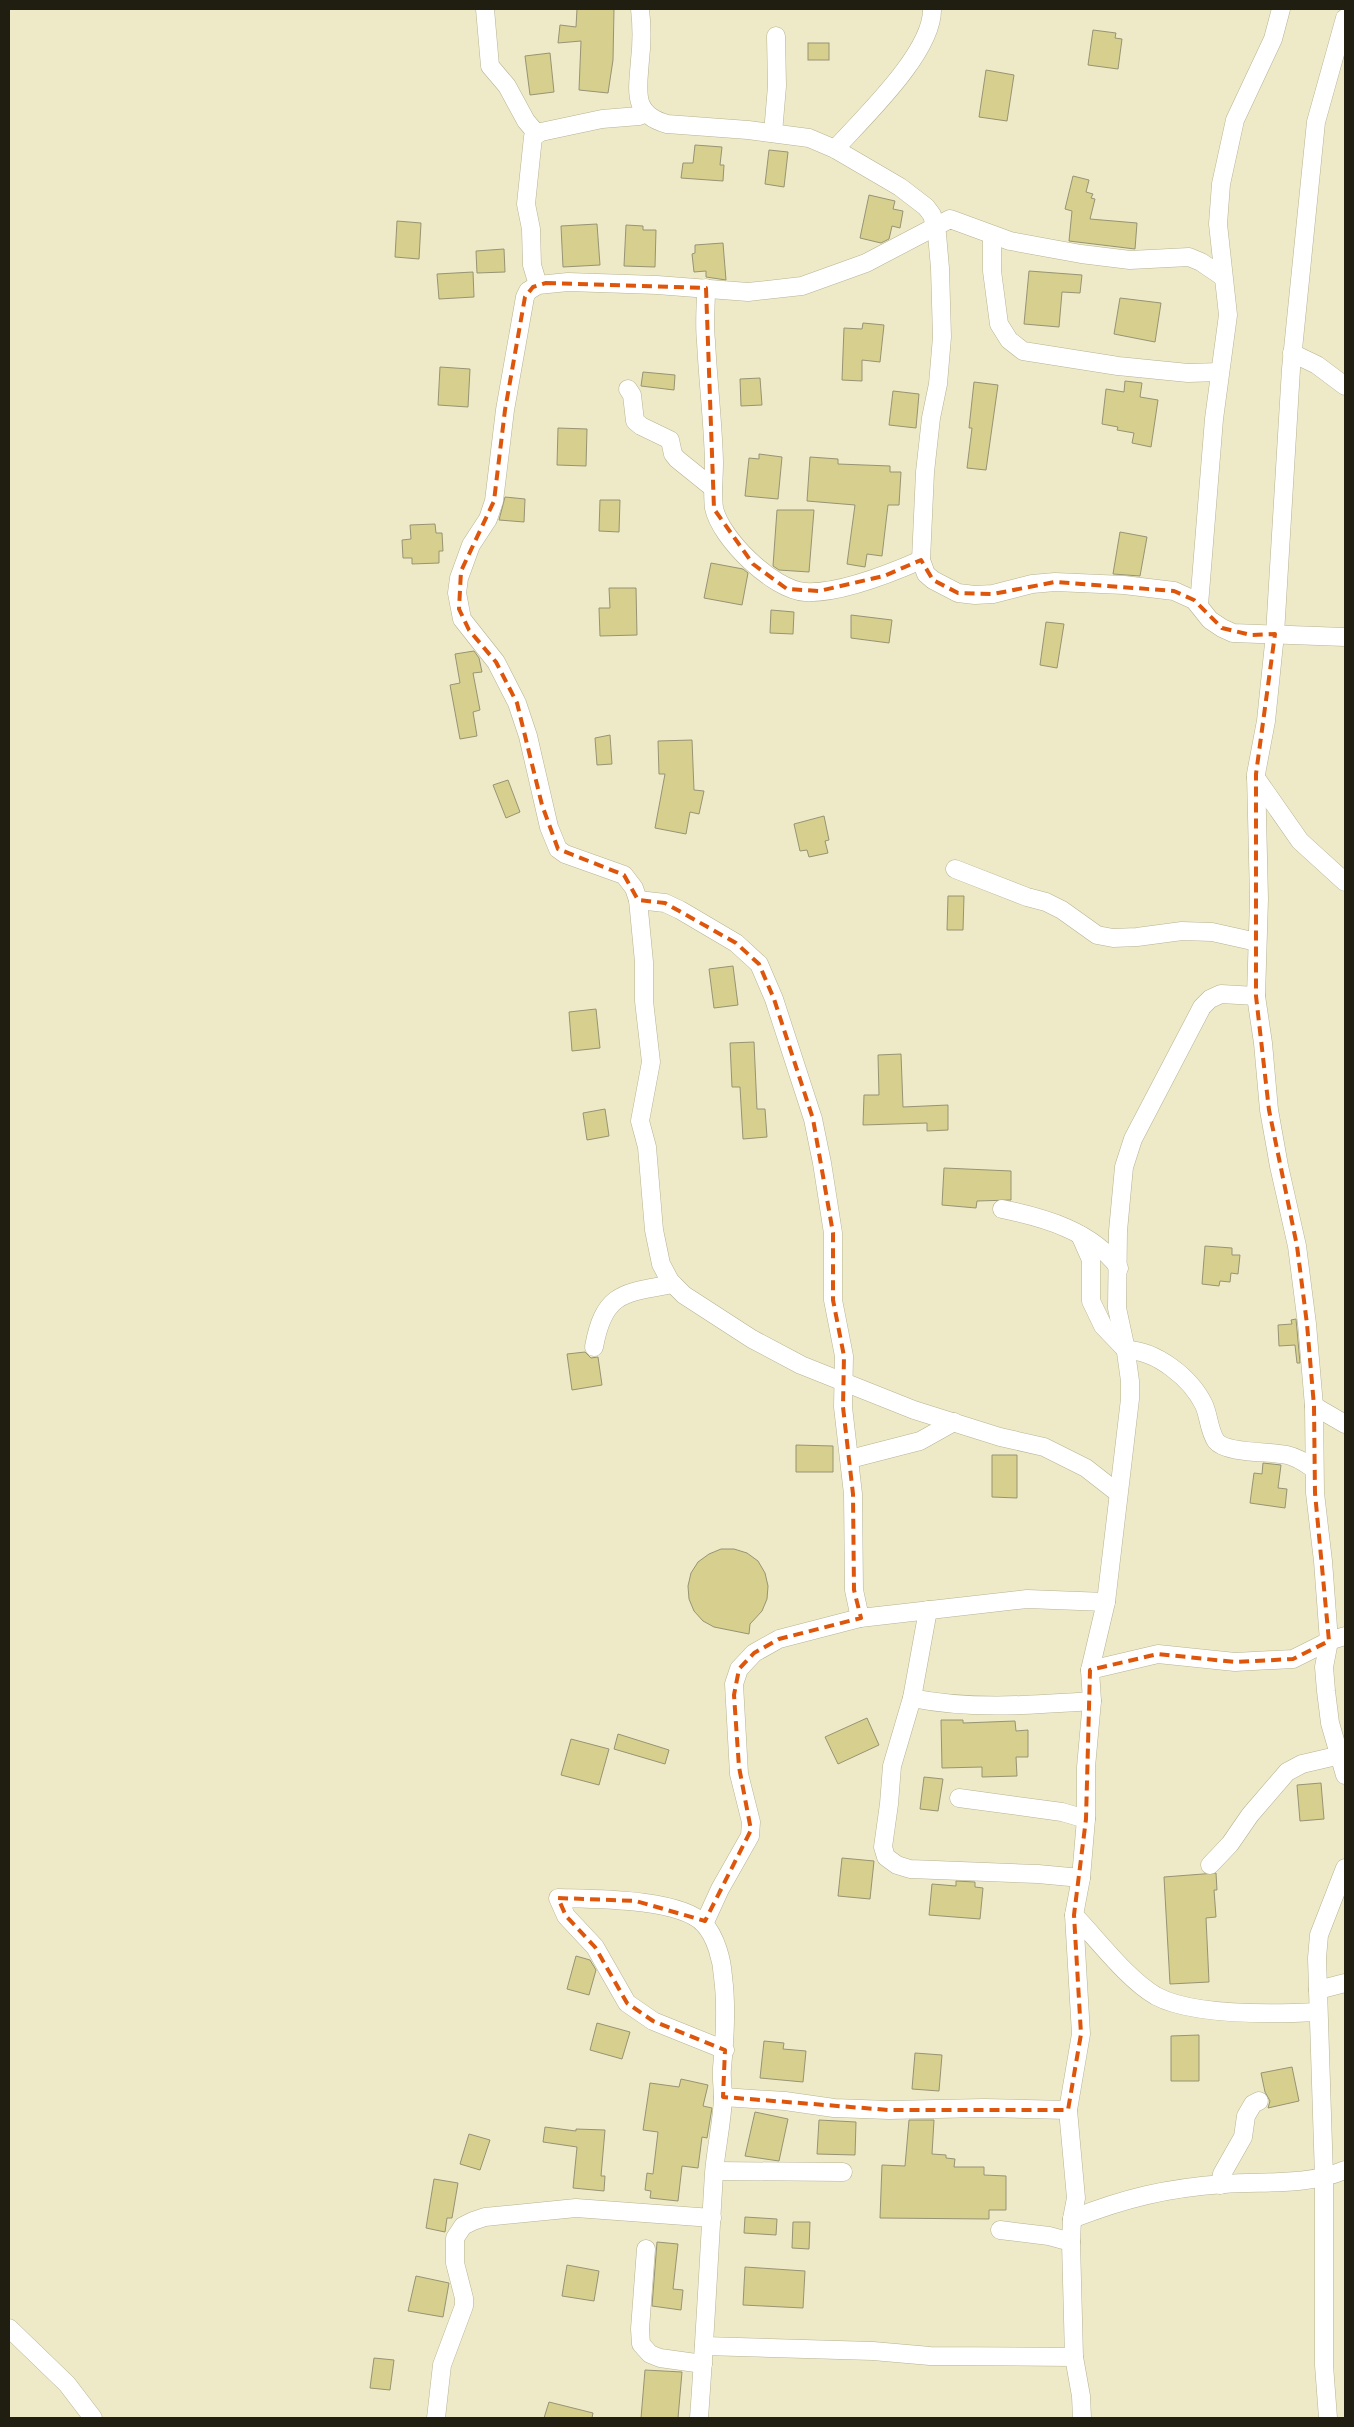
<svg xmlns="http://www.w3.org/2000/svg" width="1354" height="2427" font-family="Cabin,sans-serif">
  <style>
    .building { fill: #d6cf8d; stroke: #979474 }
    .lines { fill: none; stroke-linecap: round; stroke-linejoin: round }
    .street-casing { stroke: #b6b392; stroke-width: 19 }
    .street { stroke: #fff; stroke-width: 18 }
    .marked { fill: none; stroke: #de560c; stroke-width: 4; stroke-dasharray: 10 6; stroke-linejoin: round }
  </style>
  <rect width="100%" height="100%" fill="#eeeac8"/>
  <g class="building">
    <path d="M 577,9 L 614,9 L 613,60 L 608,93 L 579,90 L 581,41 L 558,43 L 560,25 L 576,27 Z"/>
    <path d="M 1093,30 L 1116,33 L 1115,38 L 1122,39 L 1118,69 L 1088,65 Z"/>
    <rect x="808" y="43" width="21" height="17"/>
    <path d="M 550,53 L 554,92 L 530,95 L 525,56 Z"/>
    <path d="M 986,70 L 1014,75 L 1007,121 L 979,117 Z"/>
    <path d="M 695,145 L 722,147 L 720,165 L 724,165 L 723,181 L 681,178 L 683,163 L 693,163 Z"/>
    <path d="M 769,150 L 788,152 L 784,187 L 765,184 Z"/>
    <path d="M 1073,176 L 1089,180 L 1086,192 L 1093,194 L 1091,198 L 1095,199 L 1090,219 L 1137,223 L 1135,249 L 1069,241 L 1072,211 L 1065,209 Z"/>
    <path d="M 869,195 L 895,201 L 893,209 L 903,211 L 900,228 L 892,226 L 889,239 L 881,243 L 860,238 Z"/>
    <path d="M 397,221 L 421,223 L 419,259 L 395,257 Z"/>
    <path d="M 597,224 L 600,265 L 563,267 L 561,226 Z"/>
    <path d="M 626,225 L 643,226 L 643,230 L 656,230 L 655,267 L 624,266 Z"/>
    <path d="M 723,243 L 726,280 L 706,277 L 706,271 L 694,272 L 692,254 L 695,253 L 695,245 Z"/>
    <path d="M 504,249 L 505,272 L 477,273 L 476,251 Z"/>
    <path d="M 1029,271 L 1082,275 L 1080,293 L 1062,292 L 1059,327 L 1024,324 Z"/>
    <path d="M 473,272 L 474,297 L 439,299 L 437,274 Z"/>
    <path d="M 1120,298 L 1161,303 L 1155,342 L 1114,334 Z"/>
    <path d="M 863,323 L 884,325 L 880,362 L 862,360 L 862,381 L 842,380 L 844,328 L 862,329 Z"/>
    <path d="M 440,367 L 470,369 L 468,407 L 438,405 Z"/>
    <path d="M 643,372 L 675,375 L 674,390 L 641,386 Z"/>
    <path d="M 760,378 L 762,405 L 741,406 L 740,379 Z"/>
    <path d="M 1125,381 L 1142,383 L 1140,397 L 1158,400 L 1151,447 L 1132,443 L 1134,433 L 1117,430 L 1118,427 L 1102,424 L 1106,389 L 1124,392 Z"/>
    <path d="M 974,382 L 998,385 L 986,470 L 967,468 L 972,428 L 969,428 Z"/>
    <path d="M 893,391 L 919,394 L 916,428 L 889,425 Z"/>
    <path d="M 558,428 L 587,429 L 586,466 L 557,465 Z"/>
    <path d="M 759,454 L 782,457 L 778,499 L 745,496 L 749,458 L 759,459 Z"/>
    <path d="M 810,457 L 838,459 L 838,464 L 890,466 L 890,472 L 901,472 L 899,505 L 888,505 L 882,556 L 867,554 L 865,567 L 847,564 L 855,505 L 807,501 Z"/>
    <path d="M 505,497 L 525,499 L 524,522 L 499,520 Z"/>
    <path d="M 600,500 L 620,500 L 619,532 L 599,531 Z"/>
    <path d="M 777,510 L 814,510 L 809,572 L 779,570 L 773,566 Z"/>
    <path d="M 435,524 L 436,533 L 442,533 L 443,551 L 439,551 L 439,563 L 412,564 L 412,558 L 403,558 L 402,540 L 411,539 L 410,525 Z"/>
    <path d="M 1120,532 L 1147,537 L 1140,576 L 1113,574 Z"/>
    <path d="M 711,563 L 743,569 L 748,573 L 742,605 L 704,598 Z"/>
    <path d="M 609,588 L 636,588 L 637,635 L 600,636 L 599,608 L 610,608 Z"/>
    <path d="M 771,610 L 794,612 L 793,634 L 770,633 Z"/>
    <path d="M 851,615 L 892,620 L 889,643 L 851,638 Z"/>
    <path d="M 1046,622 L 1064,624 L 1057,668 L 1040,665 Z"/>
    <path d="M 474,651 L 479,658 L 482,672 L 473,673 L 480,710 L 473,712 L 477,736 L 460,739 L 450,685 L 460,683 L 455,654 Z"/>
    <path d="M 610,735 L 612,764 L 597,765 L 595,738 Z"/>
    <path d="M 692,740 L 694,790 L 704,791 L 699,814 L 690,812 L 686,834 L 655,828 L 665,774 L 659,774 L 658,741 Z"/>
    <path d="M 508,780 L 520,812 L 506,818 L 493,785 Z"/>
    <path d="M 824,816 L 829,840 L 825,841 L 828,853 L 809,857 L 807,850 L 800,851 L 794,824 Z"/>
    <path d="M 948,896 L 964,896 L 963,930 L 947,930 Z"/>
    <path d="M 733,966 L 738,1005 L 714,1008 L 709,969 Z"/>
    <path d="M 596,1009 L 600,1048 L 572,1051 L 569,1012 Z"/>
    <path d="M 754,1042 L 757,1109 L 765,1109 L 767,1137 L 743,1139 L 740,1087 L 732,1087 L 730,1043 Z"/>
    <path d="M 901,1054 L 903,1107 L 948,1105 L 948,1130 L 927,1131 L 927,1123 L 863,1125 L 864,1095 L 879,1095 L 878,1055 Z"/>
    <path d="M 605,1109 L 609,1136 L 587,1140 L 583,1113 Z"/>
    <path d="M 944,1168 L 1011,1171 L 1011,1200 L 977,1201 L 976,1208 L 942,1205 Z"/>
    <path d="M 1205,1246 L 1232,1248 L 1232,1255 L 1240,1255 L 1238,1274 L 1231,1273 L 1230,1282 L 1220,1281 L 1219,1286 L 1202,1284 Z"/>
    <path d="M 1296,1319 L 1300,1363 L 1297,1363 L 1295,1345 L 1279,1346 L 1278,1325 L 1292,1324 L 1291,1320 Z"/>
    <path d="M 585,1352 L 591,1358 L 598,1357 L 602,1385 L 572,1390 L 567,1354 Z"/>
    <path d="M 796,1445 L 833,1446 L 833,1472 L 796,1472 Z"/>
    <path d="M 992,1455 L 1017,1455 L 1017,1498 L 992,1497 Z"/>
    <path d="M 1263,1463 L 1281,1465 L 1278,1488 L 1287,1489 L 1285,1508 L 1250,1503 L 1254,1473 L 1262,1474 Z"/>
    <path d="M 721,1549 L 734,1549 L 747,1553 L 758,1561 L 765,1573 L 768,1586 L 767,1599 L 762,1611 L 750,1624 L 749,1634 L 714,1627 L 703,1621 L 694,1611 L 689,1599 L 688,1586 L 691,1573 L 698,1562 L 709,1554 Z"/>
    <path d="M 867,1718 L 879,1745 L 838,1764 L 825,1737 Z"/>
    <path d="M 941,1720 L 963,1720 L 963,1723 L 1015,1721 L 1016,1731 L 1028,1730 L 1028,1757 L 1016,1757 L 1017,1776 L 982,1777 L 982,1767 L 942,1768 Z"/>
    <path d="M 618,1734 L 669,1750 L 665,1764 L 614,1749 Z"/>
    <path d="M 571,1739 L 609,1749 L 599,1785 L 561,1775 Z"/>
    <path d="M 924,1777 L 943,1779 L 938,1811 L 920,1809 Z"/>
    <path d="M 1321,1783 L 1324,1819 L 1300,1821 L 1297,1785 Z"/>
    <path d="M 842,1858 L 874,1861 L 870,1899 L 838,1896 Z"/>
    <path d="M 1216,1873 L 1217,1890 L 1214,1890 L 1216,1917 L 1206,1918 L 1209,1982 L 1170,1984 L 1164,1877 Z"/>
    <path d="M 956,1881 L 975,1882 L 975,1887 L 983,1888 L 980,1919 L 929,1915 L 932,1884 L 956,1886 Z"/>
    <path d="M 576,1956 L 590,1960 L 596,1970 L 589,1995 L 567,1989 Z"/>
    <path d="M 597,2023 L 630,2032 L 622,2059 L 590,2050 Z"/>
    <path d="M 1199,2035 L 1199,2081 L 1171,2081 L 1171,2036 Z"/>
    <path d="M 764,2041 L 784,2043 L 783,2049 L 806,2051 L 803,2082 L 760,2078 Z"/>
    <path d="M 915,2053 L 942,2055 L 939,2091 L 912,2089 Z"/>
    <path d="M 1292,2067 L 1299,2101 L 1268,2108 L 1270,2101 L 1265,2092 L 1261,2073 Z"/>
    <path d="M 681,2079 L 708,2085 L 703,2106 L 712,2108 L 707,2138 L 702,2137 L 698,2168 L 682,2166 L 678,2201 L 650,2198 L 651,2191 L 645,2190 L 647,2173 L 653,2174 L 658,2132 L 643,2130 L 650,2083 L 679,2087 Z"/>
    <path d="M 755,2112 L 788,2119 L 779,2161 L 745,2156 Z"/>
    <path d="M 819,2120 L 856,2122 L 855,2155 L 817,2154 Z"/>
    <path d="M 909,2120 L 934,2120 L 932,2154 L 946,2155 L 946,2158 L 955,2159 L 954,2167 L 984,2167 L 984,2175 L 1006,2176 L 1006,2210 L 989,2210 L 989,2219 L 880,2218 L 882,2165 L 905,2166 Z"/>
    <path d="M 545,2127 L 576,2131 L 576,2129 L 605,2130 L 601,2176 L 605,2176 L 604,2191 L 573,2188 L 577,2147 L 543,2142 Z"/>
    <path d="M 469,2134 L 490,2140 L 480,2170 L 460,2164 Z"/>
    <path d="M 434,2179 L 458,2183 L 452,2218 L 447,2218 L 445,2232 L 426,2228 Z"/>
    <path d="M 745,2217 L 777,2219 L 776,2235 L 744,2233 Z"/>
    <path d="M 793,2222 L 810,2222 L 809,2249 L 792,2248 Z"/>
    <path d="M 657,2242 L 678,2244 L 673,2289 L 683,2290 L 681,2310 L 652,2306 Z"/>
    <path d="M 567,2265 L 599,2271 L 594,2301 L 562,2296 Z"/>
    <path d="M 745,2267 L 805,2271 L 803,2308 L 743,2305 Z"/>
    <path d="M 416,2276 L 449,2283 L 443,2317 L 408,2311 Z"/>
    <path d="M 374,2358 L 394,2360 L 390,2390 L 370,2388 Z"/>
    <path d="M 645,2370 L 682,2372 L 678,2418 L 641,2418 Z"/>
    <path d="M 549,2402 L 593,2413 L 592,2418 L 544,2418 Z"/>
  </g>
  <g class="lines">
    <g class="street-casing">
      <g id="street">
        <path d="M 485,9 L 490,66 L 507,86 L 526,121 L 537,134"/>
        <path d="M 640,9 C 642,26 642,43 640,60 C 638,90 631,114 667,124 L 748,130 L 809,138 L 835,149 L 900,187 L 926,207 L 932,215 L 937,234 L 940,268 L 942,337 L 938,384 L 931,418 L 925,472 L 921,560 L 926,574 L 933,580 L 958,593 L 975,595 L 993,594 L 1032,584 L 1055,582 L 1124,585 L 1174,591 L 1194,600 L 1210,620 L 1222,628 L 1233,633 L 1345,637"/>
        <path d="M 1345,18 L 1316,122 L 1291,369 L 1275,634 L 1266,721 L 1256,774 L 1259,899 L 1256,996 L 1263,1043 L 1269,1110 L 1279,1166 L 1297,1246 L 1307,1324 L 1314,1406 L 1315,1493 L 1323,1561 L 1329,1641 L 1324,1667 L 1326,1691 L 1330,1723 L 1345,1775"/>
        <path d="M 773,133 L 777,86 L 776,36"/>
        <path d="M 835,149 C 864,117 933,52 932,9"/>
        <path d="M 992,235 L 992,271 L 999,324 L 1009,340 L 1023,351 L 1118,366 L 1188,373 L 1220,372"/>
        <path d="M 538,285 L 532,265 L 531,229 L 526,204 L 533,137 L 541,132 L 602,119 L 639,116 L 646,113"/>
        <path d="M 706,288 C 706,306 704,324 706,341 C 708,382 713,422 714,462 C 714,477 712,493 714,508 C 720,538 773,590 805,592 C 839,594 889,574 921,560"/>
        <path d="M 1292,353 L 1317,365 L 1345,386"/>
        <path d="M 628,389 L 632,395 L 635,421 L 641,426 L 670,440 L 673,454 L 677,459 L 713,488"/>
        <path d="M 1199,605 L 1214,419 L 1228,315 L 1218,224 L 1221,184 L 1235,120 L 1273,39 L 1281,9"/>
        <path d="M 1256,778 L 1300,841 L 1345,882"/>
        <path d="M 955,869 L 1027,897 L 1046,902 L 1062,910 L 1097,935 L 1113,938 L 1137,937 L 1182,931 L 1212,932 L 1257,942"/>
        <path d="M 638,900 L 665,903 L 680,910 L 736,943 L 759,964 L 774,999 L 813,1119 L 822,1163 L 833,1233 L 833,1300 L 844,1356 L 843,1407 L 853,1494 L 854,1590 L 860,1618"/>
        <path d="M 1002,1209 C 1045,1218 1092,1231 1119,1268"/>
        <path d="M 1080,1235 L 1091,1260 L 1091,1301 L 1103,1326 L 1126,1350 C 1156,1350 1191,1378 1204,1405 C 1209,1416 1209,1431 1216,1441 C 1226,1454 1271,1451 1287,1455 C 1297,1457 1305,1463 1314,1469"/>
        <path d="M 594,1347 C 604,1291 625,1293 673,1284"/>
        <path d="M 1314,1406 L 1345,1424"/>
        <path d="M 850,1459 L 920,1441 L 954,1422"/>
        <path d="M 1118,1493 L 1086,1468 L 1044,1447 L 1000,1437 L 914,1410 L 801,1365 L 752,1339 L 684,1295 L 670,1281 L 661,1264 L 654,1230 L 647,1147 L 640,1121 L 651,1062 L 644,1001 L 644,962 L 638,900 L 634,888 L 624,875 L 565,854 L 558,849 L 549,827 L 528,736 L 517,703 L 496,662 L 462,619 L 457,593 L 459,578 L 471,545 L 488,519 L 494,501 L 505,410 L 525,297 L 528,291 L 538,285 L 568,282 L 657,285 L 748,292 L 802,286 L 866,263 L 950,219 L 1010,241 L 1081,254 L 1130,260 L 1189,257 L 1201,262 L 1223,277"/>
        <path d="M 928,1610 L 912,1698 L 892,1766 L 889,1804 L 883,1847 L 886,1857 L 897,1865 L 910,1869 L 1038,1874 L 1081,1878"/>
        <path d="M 1090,1670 L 1158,1654 L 1235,1662 L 1293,1659 L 1329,1641 L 1345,1636"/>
        <path d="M 912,1698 C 970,1710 1033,1705 1092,1701"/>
        <path d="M 959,1798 L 1062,1812 L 1086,1819"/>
        <path d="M 1210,1865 L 1230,1844 L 1250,1815 L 1287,1772 L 1302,1764 L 1345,1754"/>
        <path d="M 1074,1915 C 1097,1939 1128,1980 1156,1996 C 1193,2016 1276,2014 1318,2012"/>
        <path d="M 704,1924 L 720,1889 L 750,1836 L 751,1822 L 739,1774 L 734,1684 L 739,1669 L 754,1653 L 779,1639 L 860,1618 L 1027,1599 L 1106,1602"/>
        <path d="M 1318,1990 L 1345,1983"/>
        <path d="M 723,2097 L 785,2101 L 834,2108 L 889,2110 L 984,2108 L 1068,2110"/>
        <path d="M 715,2171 L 843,2172"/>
        <path d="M 1220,2185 L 1222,2174 L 1243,2137 L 1246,2116 L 1253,2104 L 1259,2101"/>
        <path d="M 1072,2219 C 1125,2198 1167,2188 1224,2184 C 1265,2181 1307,2186 1345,2170"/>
        <path d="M 1000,2230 L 1049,2236 L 1071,2242"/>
        <path d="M 646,2249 L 640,2329 L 641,2344 L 650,2354 L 660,2358 L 703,2364"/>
        <path d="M 9,2328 L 67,2384 L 93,2418"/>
        <path d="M 704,2346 L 873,2351 L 930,2356 L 1074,2357"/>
        <path d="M 436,2418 L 442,2365 L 464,2306 L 464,2298 L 455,2263 L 455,2238 L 463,2226 L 473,2221 L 485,2217 L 576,2208 L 712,2218"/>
        <path d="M 699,2418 C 705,2337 709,2255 714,2173 C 716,2148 722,2123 723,2098 C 723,2088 721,2077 722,2068 C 725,2038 727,2007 723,1977 C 722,1960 716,1937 704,1924 C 680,1898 592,1899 558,1898 L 566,1916 L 595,1947 L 627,2003 L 653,2021 L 725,2050"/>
        <path d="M 1082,2418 L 1081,2396 L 1074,2357 L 1071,2242 L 1072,2219 L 1076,2198 L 1068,2110 L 1081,2034 L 1074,1915 L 1081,1878 L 1086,1819 L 1086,1767 L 1092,1701 L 1090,1670 L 1106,1602 L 1130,1399 L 1130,1381 L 1125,1345 L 1117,1308 L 1118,1231 L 1124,1167 L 1133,1139 L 1202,1007 L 1210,999 L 1221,994 L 1256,996"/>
        <path d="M 1328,2418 L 1324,2365 L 1324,2177 L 1317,1958 L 1319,1935 L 1345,1868"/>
      </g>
    </g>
    <use href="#street" class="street"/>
  </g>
  <path class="marked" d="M 546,283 L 706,288 L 714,509 L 753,564 L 787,589 L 819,591 L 884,576 L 921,560 L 933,580 L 958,593 L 993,594 L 1055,582 L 1174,591 L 1194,600 L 1222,628 L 1251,635 L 1275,634 L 1256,774 L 1256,996 L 1269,1110 L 1297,1246 L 1307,1324 L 1314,1406 L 1315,1493 L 1329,1641 L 1293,1659 L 1235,1662 L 1158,1654 L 1090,1670 L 1086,1819 L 1074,1915 L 1081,2034 L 1068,2110 L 889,2110 L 723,2097 L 725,2050 L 653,2021 L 627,2003 L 595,1947 L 566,1916 L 558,1898 L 636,1901 L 705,1921 L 751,1830 L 739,1767 L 734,1695 L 739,1669 L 754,1653 L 779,1639 L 861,1618 L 854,1590 L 853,1494 L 843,1407 L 844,1356 L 833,1300 L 833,1233 L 813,1119 L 774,999 L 759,964 L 736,943 L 665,903 L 638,900 L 624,875 L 558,849 L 542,805 L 517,703 L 496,662 L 469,630 L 459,609 L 461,571 L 494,501 L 505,410 L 525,297 L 533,287 Z"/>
  <rect width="1354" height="2427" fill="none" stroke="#1f1e11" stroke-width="20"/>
</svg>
